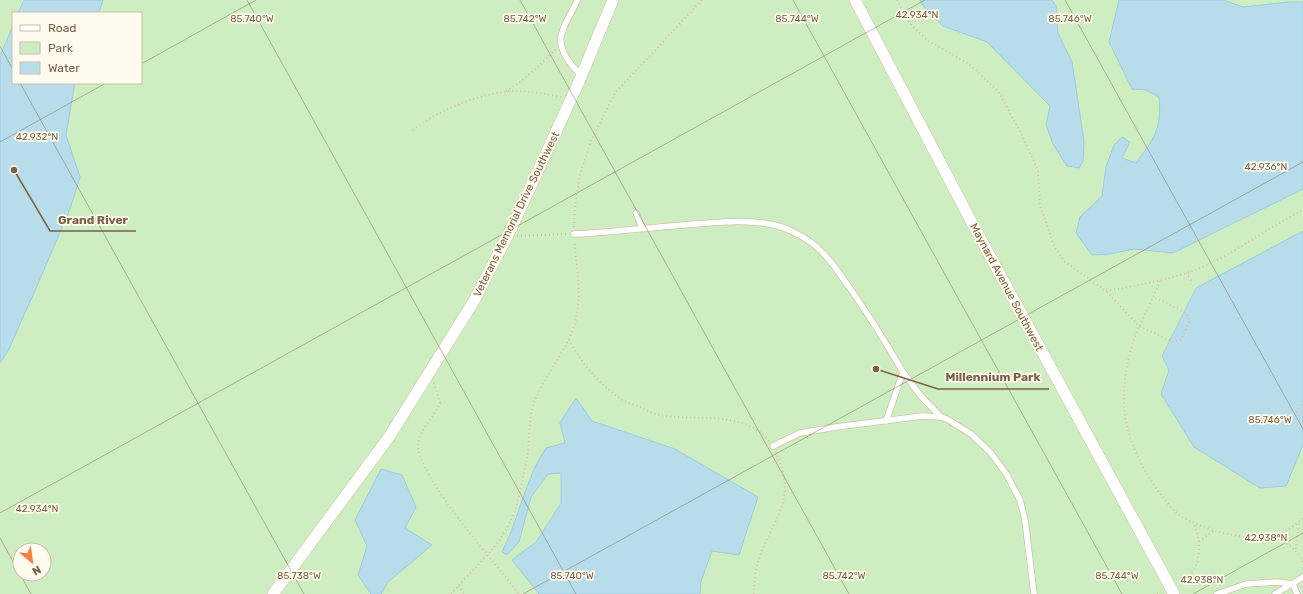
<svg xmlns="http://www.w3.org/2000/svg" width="1303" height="594" font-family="Rubik,sans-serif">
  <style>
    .green { fill: #ceeec2; fill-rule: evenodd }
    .water { fill: #b7ddeb; stroke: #9cccde }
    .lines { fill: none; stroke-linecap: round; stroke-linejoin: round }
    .service-casing { stroke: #d2c1aa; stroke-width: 7 }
    .minor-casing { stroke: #d2c1aa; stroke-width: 12 }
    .path { stroke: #ddbe9c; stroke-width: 2; stroke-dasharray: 1 3; stroke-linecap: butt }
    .service { stroke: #fff; stroke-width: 5.5 }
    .minor { stroke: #fff; stroke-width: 11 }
    .ticks { fill: none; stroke: #7b6047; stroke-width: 1; stroke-opacity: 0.45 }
    .labels { text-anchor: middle; stroke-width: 3.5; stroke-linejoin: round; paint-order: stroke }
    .street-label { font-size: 11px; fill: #7b6047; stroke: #fffbee }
    .ticks-label { font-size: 10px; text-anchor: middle; fill: #7b6047; stroke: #fffbee; stroke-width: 3.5; stroke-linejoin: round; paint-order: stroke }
    .leader { fill: none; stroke: #7b6047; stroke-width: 1.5 }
    .callout-dot { fill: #7b6047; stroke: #fffbee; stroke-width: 1.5 }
    .callout-label { font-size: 12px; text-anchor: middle; font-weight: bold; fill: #7b6047; stroke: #fffbee; stroke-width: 3.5; stroke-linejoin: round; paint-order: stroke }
  </style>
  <rect width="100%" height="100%" fill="#fff8e6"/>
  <g class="green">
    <path d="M 0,0 L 24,0 L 18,13 L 13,13 L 13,25 L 0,56 Z"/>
    <path d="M 103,0 L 1303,0 L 1303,594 L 0,594 L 0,363 L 8,351 L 80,177 L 66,135 L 75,83 L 141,83 L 141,13 L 99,13 ZM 20,550 L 44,550 L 44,574 L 20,574 Z"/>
  </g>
  <g class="water">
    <path d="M 24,0 L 103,0 L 99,13 L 18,13 Z"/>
    <path d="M 920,0 L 1052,0 L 1056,6 L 1058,33 L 1072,62 L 1084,141 L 1083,161 L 1079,168 L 1067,166 L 1053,144 L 1046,125 L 1050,106 L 987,42 L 943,26 L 927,11 Z"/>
    <path d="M 1119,0 L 1223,0 L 1243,7 L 1288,2 L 1303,2 L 1303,189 L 1173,253 L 1134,249 L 1110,254 L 1092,255 L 1076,233 L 1080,217 L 1102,196 L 1106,167 L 1114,145 L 1122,137 L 1130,142 L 1122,158 L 1136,163 C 1154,138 1162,130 1159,97 L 1146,90 L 1132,89 L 1109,42 Z"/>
    <path d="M 13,25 L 13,83 L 75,83 L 66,135 L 80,177 L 70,209 L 37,286 L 8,351 L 0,363 L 0,56 Z"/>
    <path d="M 1303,231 L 1303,445 L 1286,486 L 1260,488 L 1194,447 L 1161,394 L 1169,370 L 1162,356 L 1196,288 Z"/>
    <path d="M 576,398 L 592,421 L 675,449 L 758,497 L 739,555 L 712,551 L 701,581 L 700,594 L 539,594 L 512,560 L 536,542 L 561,503 L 561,473 L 548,474 L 531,497 L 519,542 L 507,555 L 502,552 C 519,519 525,479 546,448 L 565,443 L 560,423 Z"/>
    <path d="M 381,469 L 402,475 L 416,507 L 405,528 L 432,545 L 388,582 L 381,594 L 371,594 L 358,575 L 367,546 L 355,520 Z"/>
  </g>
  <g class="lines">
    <g class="service-casing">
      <g id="service">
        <path d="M 577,1 C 572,12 563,25 561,37 C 559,51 572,67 581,75"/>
        <path d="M 636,213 L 642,227"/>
        <path d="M 574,234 C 615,232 655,227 695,224 C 721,222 748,219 774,225 C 791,229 811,240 823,253 C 833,263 841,276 849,287 C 869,315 886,343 903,372"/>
        <path d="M 886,421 L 903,372 L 920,395 L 941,417"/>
        <path d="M 773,446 L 800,433 L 836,427 L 922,416 L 941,417 L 947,419 L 971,434 L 991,453 L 1007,475 L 1020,500 L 1025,520 L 1034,594"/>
        <path d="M 1293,584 L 1297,594"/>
        <path d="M 1217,594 L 1246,584 L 1277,582 L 1293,584"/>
        <path d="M 1275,594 L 1303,577"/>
      </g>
    </g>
    <g class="minor-casing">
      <g id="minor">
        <path d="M 855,0 L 972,223 L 1174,594"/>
        <path d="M 273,594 L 389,437 L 474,301 L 512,227 L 578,84 L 613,0"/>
      </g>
    </g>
    <g class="path">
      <path d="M 897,0 L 912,26 L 927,40 L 969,64 L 998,91 L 1023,137 L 1038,171 L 1040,205 L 1054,246 L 1064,261 L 1106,291 L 1139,326 L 1173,342 L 1181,340 L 1190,321 L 1186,313 L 1154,297"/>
      <path d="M 506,91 C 525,80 540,65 556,49"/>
      <path d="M 413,130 C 439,110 471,97 503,92 C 522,89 544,94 562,97"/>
      <path d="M 574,227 L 575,206 L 580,174 L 591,141 L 615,93 L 702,0"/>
      <path d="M 517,236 L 567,234"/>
      <path d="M 1186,273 L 1192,282"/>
      <path d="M 1160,281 C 1154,296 1147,310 1140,325 C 1127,353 1120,391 1126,422 C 1131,451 1156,494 1177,513 C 1194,528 1251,543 1272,536 C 1284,533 1295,526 1303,518"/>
      <path d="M 1106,291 C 1134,286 1161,281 1187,273 C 1226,260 1265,229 1303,210"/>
      <path d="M 569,340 C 581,362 597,382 618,397 C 624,402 633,404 640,407 C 646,410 653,414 660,415 C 696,422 742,409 769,441"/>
      <path d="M 434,383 L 440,403 C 434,418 421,427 418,443 C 414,473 499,567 519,594"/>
      <path d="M 1303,401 L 1297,412 L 1299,419 L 1303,422"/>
      <path d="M 1272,537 C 1288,542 1295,548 1303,562"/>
      <path d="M 1199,541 L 1214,531"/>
      <path d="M 1296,549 L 1299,523"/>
      <path d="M 1180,583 C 1202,572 1202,544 1194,524"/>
      <path d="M 458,586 L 465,594"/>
      <path d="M 451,594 C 469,573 492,554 506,530 C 517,510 522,485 526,463 C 530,445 528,420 534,403 C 543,380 558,361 569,339 C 584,308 578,274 574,241"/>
      <path d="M 754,594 C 753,588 755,582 755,576 C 763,524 803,507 775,451"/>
      <path d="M 1157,594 L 1161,592"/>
    </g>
    <use href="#service" class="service"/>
    <use href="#minor" class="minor"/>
  </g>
  <path class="ticks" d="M 247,0 L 576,594M 520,0 L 849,594M 793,0 L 1122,594M 1065,0 L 1303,429M 0,46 L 13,70M 141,64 L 256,0M 20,83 L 304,594M 0,142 L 106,83M 0,513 L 925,0M 0,538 L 31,594M 523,594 L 1303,162M 1193,594 L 1303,533"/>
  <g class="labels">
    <g class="street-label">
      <text transform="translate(516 214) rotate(-64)" y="4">Veterans Memorial Drive Southwest</text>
      <text transform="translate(1007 287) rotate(62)" y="4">Maynard Avenue Southwest</text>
    </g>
  </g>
  <g class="ticks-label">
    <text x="917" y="18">42.934°N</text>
    <text x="252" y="22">85.740°W</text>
    <text x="525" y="22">85.742°W</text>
    <text x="797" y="22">85.744°W</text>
    <text x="1070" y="22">85.746°W</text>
    <text x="37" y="140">42.932°N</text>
    <text x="1266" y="170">42.936°N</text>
    <text x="1270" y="423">85.746°W</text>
    <text x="37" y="512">42.934°N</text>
    <text x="1266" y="541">42.938°N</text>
    <text x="299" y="579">85.738°W</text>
    <text x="572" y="579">85.740°W</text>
    <text x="844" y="579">85.742°W</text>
    <text x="1117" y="579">85.744°W</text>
    <text x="1202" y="583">42.938°N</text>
  </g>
  <path class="leader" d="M14 170L50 231H136M876 369L938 389H1049"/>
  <g class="callout-dot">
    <circle cx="14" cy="170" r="4"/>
    <circle cx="876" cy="369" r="4"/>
  </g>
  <g class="callout-label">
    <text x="93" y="224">Grand River</text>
    <text x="993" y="381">Millennium Park</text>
  </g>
  <rect x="12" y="12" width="130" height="72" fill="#fffbee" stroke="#cabdab"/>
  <rect x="20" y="25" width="20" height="6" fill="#ffffff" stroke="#cabdab"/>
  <text x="48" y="32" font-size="12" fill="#7b6047">Road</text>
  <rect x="20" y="42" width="20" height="12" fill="#ceeec2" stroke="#cabdab"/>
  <text x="48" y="52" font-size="12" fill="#7b6047">Park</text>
  <rect x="20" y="62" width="20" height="12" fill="#b7ddeb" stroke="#cabdab"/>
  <text x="48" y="72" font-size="12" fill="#7b6047">Water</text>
  <g transform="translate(32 562) rotate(151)"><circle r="19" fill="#fffbee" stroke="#cabdab"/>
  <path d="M0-3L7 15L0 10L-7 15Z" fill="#f67e3e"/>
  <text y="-6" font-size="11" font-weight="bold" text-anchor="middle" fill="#7b6047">N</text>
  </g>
</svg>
